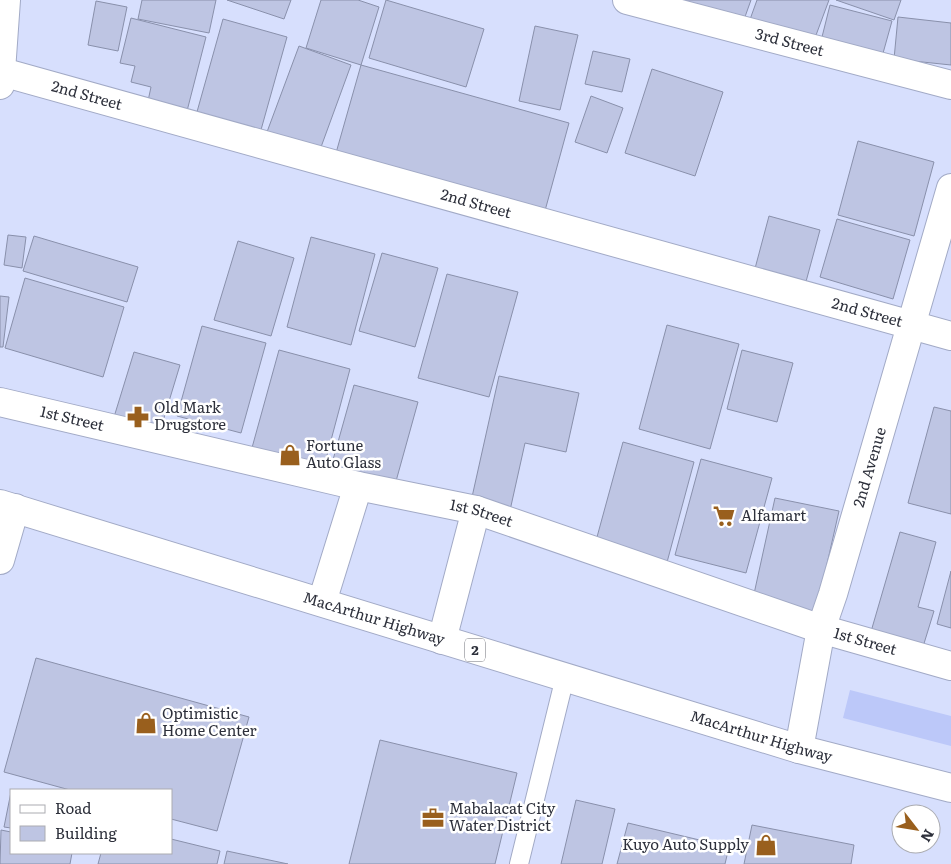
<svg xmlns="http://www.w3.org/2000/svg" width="951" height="864" font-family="Literata,serif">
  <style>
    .green { fill: #bcc8f9 }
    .building { fill: #bec5e3; stroke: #8990ab }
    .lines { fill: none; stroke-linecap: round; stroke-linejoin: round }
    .service-casing { stroke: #a2aac6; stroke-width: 20 }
    .minor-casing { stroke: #a2aac6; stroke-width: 30 }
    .trunk-casing { stroke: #a2aac6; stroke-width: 30 }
    .service { stroke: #fff; stroke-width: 18 }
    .minor { stroke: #fff; stroke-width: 28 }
    .trunk { stroke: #fff; stroke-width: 28 }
    .labels { text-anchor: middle; stroke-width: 5; stroke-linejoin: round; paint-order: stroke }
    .shield { fill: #fff; stroke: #6c6e76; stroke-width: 1 }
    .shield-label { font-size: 14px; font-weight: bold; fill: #2d303b }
    .street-label { font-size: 15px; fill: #2d303b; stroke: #fff }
    .poi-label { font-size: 15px; fill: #2d303b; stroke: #fff; text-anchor: start }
  </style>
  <rect width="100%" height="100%" fill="#d7dffd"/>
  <path class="green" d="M 850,690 L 951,716 L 951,746 L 843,718 Z"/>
  <g class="building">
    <path d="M 142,0 L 216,0 L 209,33 L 138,19 Z"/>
    <path d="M 227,0 L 291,0 L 284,19 Z"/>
    <path d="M 321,0 L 358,0 L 379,7 L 361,65 L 306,48 Z"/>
    <path d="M 386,0 L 484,29 L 466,87 L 369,58 Z"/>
    <path d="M 679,0 L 751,0 L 741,28 Z"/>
    <path d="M 757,0 L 829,0 L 812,46 L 748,25 Z"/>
    <path d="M 836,0 L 901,0 L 894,20 Z"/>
    <path d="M 96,1 L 127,7 L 118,51 L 88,45 Z"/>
    <path d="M 830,5 L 892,21 L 880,64 L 819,49 Z"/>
    <path d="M 898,17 L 951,23 L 951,65 L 894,59 Z"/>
    <path d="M 131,18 L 206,37 L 187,111 L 148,101 L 151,87 L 131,82 L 135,66 L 120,63 Z"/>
    <path d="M 223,19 L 287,37 L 259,137 L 195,119 Z"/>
    <path d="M 535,26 L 578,35 L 560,110 L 519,101 Z"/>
    <path d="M 299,46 L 351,65 L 317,158 L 264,140 Z"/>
    <path d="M 593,51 L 630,59 L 622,92 L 585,84 Z"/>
    <path d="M 361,65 L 569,123 L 543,218 L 334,160 Z"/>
    <path d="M 652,69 L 723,92 L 695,176 L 625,153 Z"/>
    <path d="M 591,96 L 623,108 L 607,153 L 575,142 Z"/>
    <path d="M 858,141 L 934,162 L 914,236 L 838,215 Z"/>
    <path d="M 769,216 L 820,230 L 804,289 L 753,276 Z"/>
    <path d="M 837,219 L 910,240 L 893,299 L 820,277 Z"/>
    <path d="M 8,235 L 26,237 L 22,268 L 4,265 Z"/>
    <path d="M 34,236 L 138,267 L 127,302 L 23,271 Z"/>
    <path d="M 311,237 L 375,254 L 351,345 L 287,327 Z"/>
    <path d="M 238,241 L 294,258 L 271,336 L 214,320 Z"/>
    <path d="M 382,253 L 438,268 L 415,347 L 359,331 Z"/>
    <path d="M 447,274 L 518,292 L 489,397 L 418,378 Z"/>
    <path d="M 25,278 L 124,307 L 103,377 L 5,348 Z"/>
    <path d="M 0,296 L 9,297 L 3,347 L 0,347 Z"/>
    <path d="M 667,325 L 739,344 L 710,449 L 639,429 Z"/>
    <path d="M 202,326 L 266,343 L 241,433 L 177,416 Z"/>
    <path d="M 279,350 L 350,369 L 322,474 L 250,455 Z"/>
    <path d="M 742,350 L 793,363 L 777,422 L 727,409 Z"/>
    <path d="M 134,352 L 180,365 L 160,431 L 114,417 Z"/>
    <path d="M 499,376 L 579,393 L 566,452 L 525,443 L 509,515 L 470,506 Z"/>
    <path d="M 354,385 L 418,402 L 393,492 L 329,474 Z"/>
    <path d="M 934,407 L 951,411 L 951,514 L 908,503 Z"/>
    <path d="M 623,442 L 694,462 L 666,566 L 594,548 Z"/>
    <path d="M 701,459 L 772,478 L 746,573 L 675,555 Z"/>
    <path d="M 775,498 L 839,511 L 815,617 L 752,603 Z"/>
    <path d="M 900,532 L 936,542 L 918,607 L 934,611 L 922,650 L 870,635 Z"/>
    <path d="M 951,571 L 951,628 L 937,624 Z"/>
    <path d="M 36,658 L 249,717 L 217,831 L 171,819 L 171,790 L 70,790 L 4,772 Z"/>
    <path d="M 380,740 L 517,773 L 495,864 L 349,864 Z"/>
    <path d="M 11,792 L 11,828 L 4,827 Z"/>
    <path d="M 576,800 L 615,809 L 602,864 L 561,864 Z"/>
    <path d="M 628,823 L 729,847 L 725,864 L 617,864 Z"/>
    <path d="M 752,825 L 854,845 L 851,864 L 744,864 Z"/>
    <path d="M 1,830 L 11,832 L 11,853 L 72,853 L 70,864 L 0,864 Z"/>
    <path d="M 171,839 L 220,851 L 217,864 L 98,864 L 101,853 L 171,853 Z"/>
    <path d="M 227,851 L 288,864 L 224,864 Z"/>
  </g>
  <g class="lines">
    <g class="service-casing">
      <path id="service" d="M 519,864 L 565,677"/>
    </g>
    <g class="minor-casing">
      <g id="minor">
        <path id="s1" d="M 627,0 L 951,85"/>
        <path id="s2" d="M 2,72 L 951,336"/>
        <path d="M 0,85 L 6,0"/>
        <path id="s3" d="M 0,402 L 358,486 L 476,510 L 821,629 L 951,666"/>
        <path d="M 0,560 L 15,508"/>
        <path d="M 322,602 L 358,486"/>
        <path d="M 442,640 L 476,510"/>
        <path id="s4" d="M 799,749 L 821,629 L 833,594 L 951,188"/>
      </g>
    </g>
    <g class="trunk-casing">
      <g id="trunk">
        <path id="s5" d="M 0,504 L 799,749 L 951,788"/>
      </g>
    </g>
    <use href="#service" class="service"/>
    <use href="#minor" class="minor"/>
    <use href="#trunk" class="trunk"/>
  </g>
  <defs>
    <g id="pharmacy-bare" transform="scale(1.725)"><path d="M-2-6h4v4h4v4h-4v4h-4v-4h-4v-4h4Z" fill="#995f1d" stroke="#fff" stroke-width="2.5" paint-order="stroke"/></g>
    <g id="shop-bare" transform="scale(1.725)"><path d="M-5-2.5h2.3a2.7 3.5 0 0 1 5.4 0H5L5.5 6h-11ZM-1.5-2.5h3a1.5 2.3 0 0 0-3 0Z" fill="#995f1d" stroke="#fff" stroke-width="2.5" paint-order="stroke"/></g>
    <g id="supermarket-bare" transform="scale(1.725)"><path d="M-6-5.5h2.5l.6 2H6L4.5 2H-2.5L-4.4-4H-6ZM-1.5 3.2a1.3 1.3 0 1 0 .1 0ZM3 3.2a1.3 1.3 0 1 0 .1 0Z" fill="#995f1d" stroke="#fff" stroke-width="2.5" paint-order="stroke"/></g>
    <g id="office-bare" transform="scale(1.725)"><path d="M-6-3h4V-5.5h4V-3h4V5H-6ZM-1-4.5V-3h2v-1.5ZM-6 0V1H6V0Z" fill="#995f1d" stroke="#fff" stroke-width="2.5" paint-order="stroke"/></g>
  </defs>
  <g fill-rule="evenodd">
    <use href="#pharmacy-bare" x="138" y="417"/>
    <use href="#shop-bare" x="290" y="455"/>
    <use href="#supermarket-bare" x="724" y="516"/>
    <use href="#shop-bare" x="146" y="723"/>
    <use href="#office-bare" x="433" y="818"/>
    <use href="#shop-bare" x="766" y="845"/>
  </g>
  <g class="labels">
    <rect class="shield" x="465" y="638.5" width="20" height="23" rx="4"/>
    <g class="shield-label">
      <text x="475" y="655">2</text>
    </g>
    <g class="street-label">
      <text dy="5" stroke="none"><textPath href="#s1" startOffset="168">3rd Street</textPath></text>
      <text dy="5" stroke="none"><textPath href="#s2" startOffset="88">2nd Street</textPath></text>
      <text dy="5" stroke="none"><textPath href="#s2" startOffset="492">2nd Street</textPath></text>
      <text dy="5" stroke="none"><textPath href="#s2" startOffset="898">2nd Street</textPath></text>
      <text dy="5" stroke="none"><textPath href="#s3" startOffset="74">1st Street</textPath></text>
      <text dy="5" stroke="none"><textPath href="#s4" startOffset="291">2nd Avenue</textPath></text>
      <text dy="5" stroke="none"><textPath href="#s3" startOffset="494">1st Street</textPath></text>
      <text dy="5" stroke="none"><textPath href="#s5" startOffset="391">MacArthur Highway</textPath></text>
      <text dy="5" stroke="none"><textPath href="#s3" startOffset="899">1st Street</textPath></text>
      <text dy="5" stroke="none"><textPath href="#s5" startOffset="796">MacArthur Highway</textPath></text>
    </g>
    <g class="poi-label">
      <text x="154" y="413">Old Mark<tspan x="154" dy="17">Drugstore</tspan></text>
      <text x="306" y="451">Fortune<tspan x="306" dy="17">Auto Glass</tspan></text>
      <text x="741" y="521">Alfamart</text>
      <text x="162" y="719">Optimistic<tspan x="162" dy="17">Home Center</tspan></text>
      <text x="449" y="814">Mabalacat City<tspan x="449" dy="17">Water District</tspan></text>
      <text x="749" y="850" text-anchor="end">Kuyo Auto Supply</text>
    </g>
  </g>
  <rect x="10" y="789" width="162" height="65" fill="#ffffff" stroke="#abacb1"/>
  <rect x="20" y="805" width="25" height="8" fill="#ffffff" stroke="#abacb1"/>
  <text x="55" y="814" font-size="15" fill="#2d303b">Road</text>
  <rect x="20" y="826" width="25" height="15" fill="#bec5e3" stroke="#abacb1"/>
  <text x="55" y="839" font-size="15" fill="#2d303b">Building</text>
  <g transform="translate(916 829) rotate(121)"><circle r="24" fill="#ffffff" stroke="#abacb1"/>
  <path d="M0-4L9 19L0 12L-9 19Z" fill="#995f1d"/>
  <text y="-8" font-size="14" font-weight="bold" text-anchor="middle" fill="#2d303b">N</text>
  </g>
</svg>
